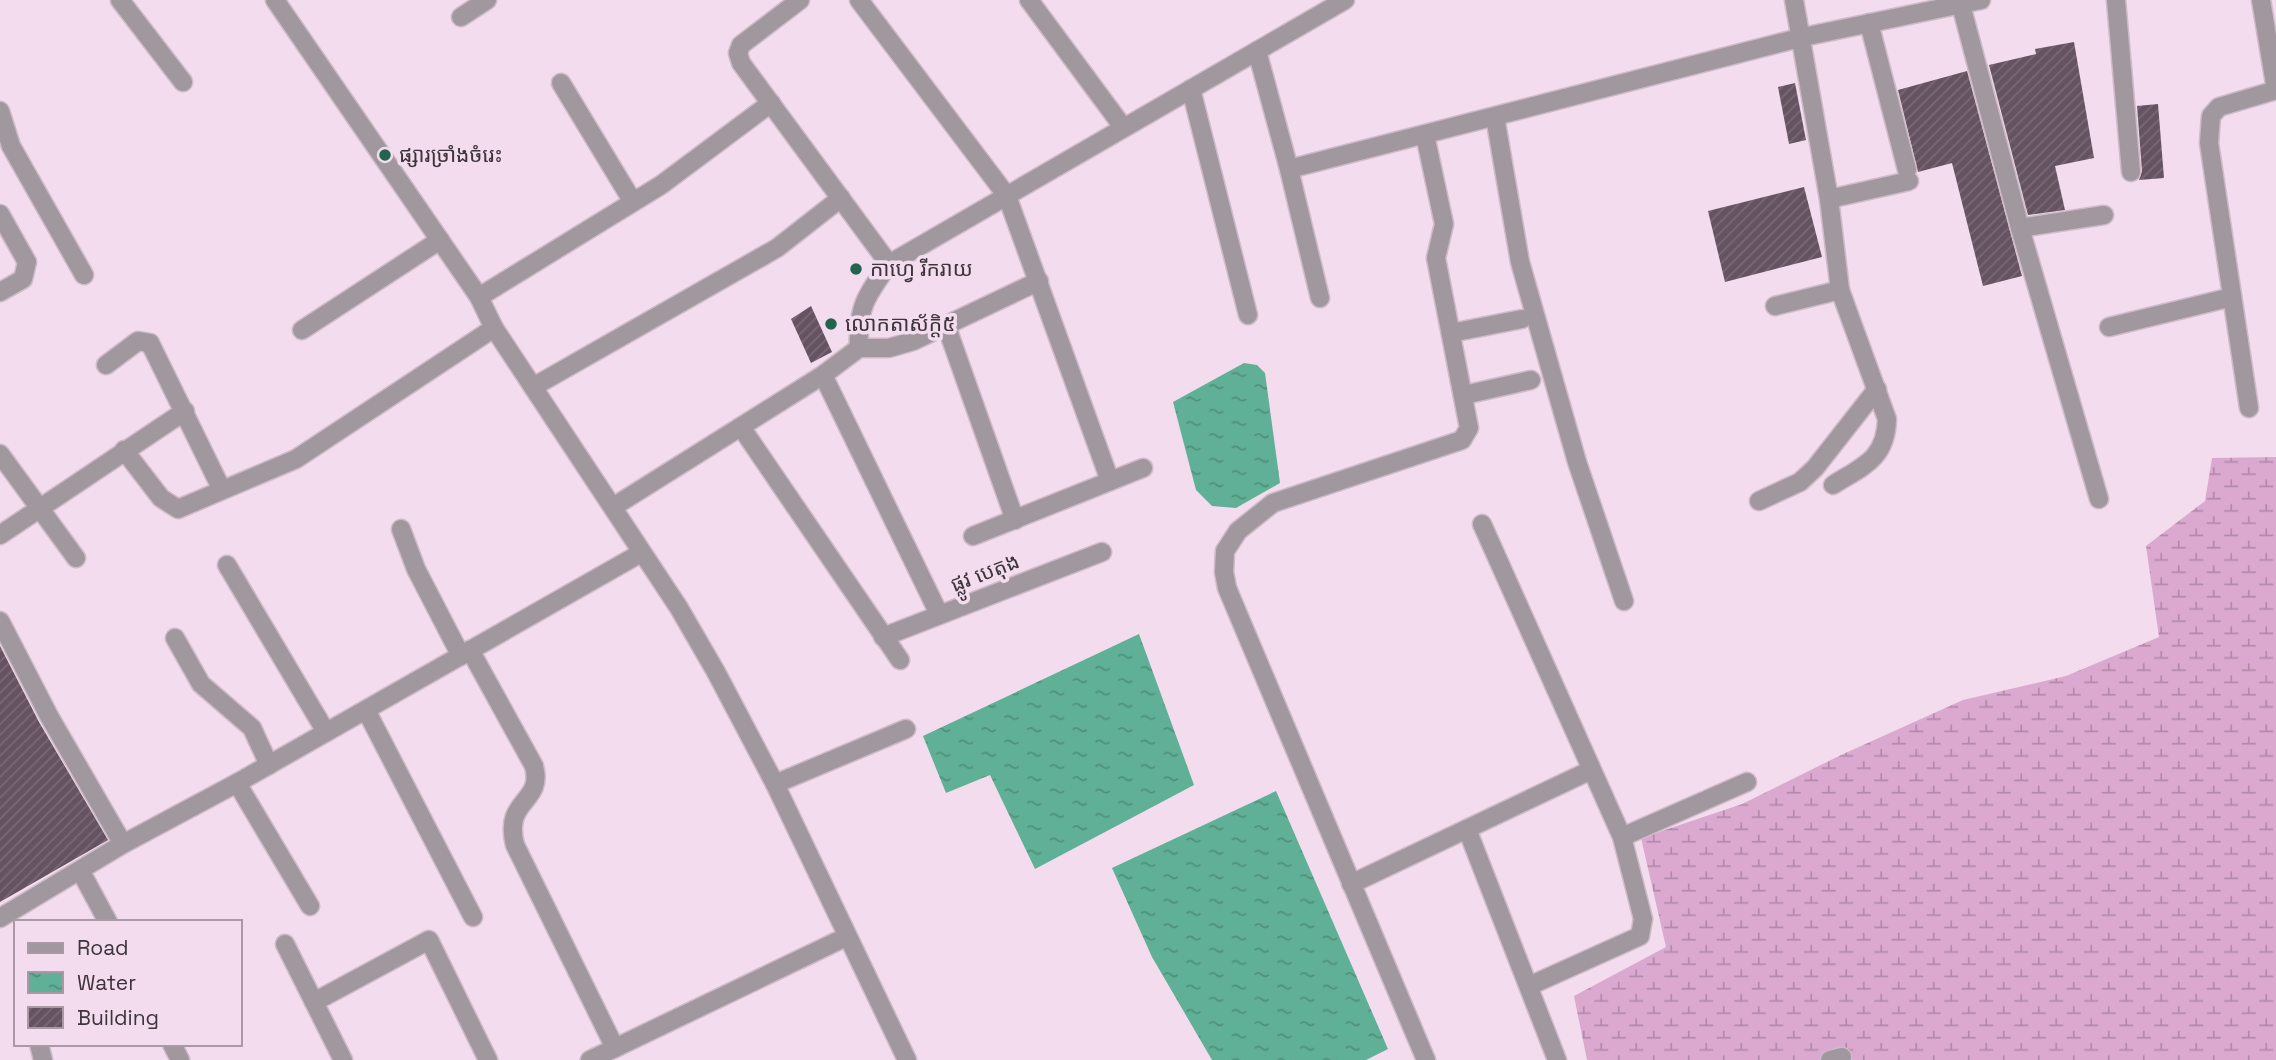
<svg xmlns="http://www.w3.org/2000/svg" width="2276" height="1060" font-family="'Space Grotesk','Noto Sans Khmer',sans-serif">
  <style>
    .wetland { fill: url(#wetland-marsh) }
    .water { fill: url(#water-ripples) }
    .building { fill: url(#building-hatch) }
    .lines { fill: none; stroke-linecap: round; stroke-linejoin: round }
    .minor-casing { stroke: #cebac9; stroke-width: 21 }
    .minor { stroke: #a1979f; stroke-width: 18 }
    .poi-dot { fill: #236350; stroke: #f3dced; stroke-width: 2.5 }
    .labels { text-anchor: middle; stroke-width: 7; stroke-linejoin: round; paint-order: stroke }
    .poi-label { font-size: 21px; fill: #3c343a; stroke: #f3dced; text-anchor: start }
    .street-label { font-size: 21px; fill: #3c343a; stroke: #f3dced }
  </style>
  <defs>
    <pattern id="wetland-marsh" width="20" height="14" patternUnits="userSpaceOnUse" patternTransform="scale(1.75)"><rect width="20" height="14" fill="#dba9d0"/><path d="M1 5h8M5 5V1M11 12h8M15 12V8" fill="none" stroke="#b38aaa"/></pattern>
    <pattern id="water-ripples" width="26" height="14" patternUnits="userSpaceOnUse" patternTransform="scale(1.75)"><rect width="26" height="14" fill="#5fb096"/><path d="M2 4q2-2 4 0t4 0M15 11q2-2 4 0t4 0" fill="none" stroke="#50907b"/></pattern>
    <pattern id="building-hatch" width="6" height="6" patternUnits="userSpaceOnUse" patternTransform="scale(1.75)"><rect width="6" height="6" fill="#665361"/><path d="M-1 1l2-2M0 6l6-6M5 7l2-2" fill="none" stroke="#796975"/></pattern>
  </defs>
  <rect width="100%" height="100%" fill="#f3dced"/>
  <path class="wetland" d="M 2276,457 L 2276,1060 L 1587,1060 L 1574,996 L 1666,947 L 1641,838 L 1742,804 L 1841,755 L 1963,700 L 2066,676 L 2159,637 L 2146,546 L 2205,501 L 2212,458 Z"/>
  <g class="water">
    <path d="M 1244,363 L 1257,365 L 1265,373 L 1280,483 L 1236,508 L 1212,506 L 1196,490 L 1173,402 Z"/>
    <path d="M 1139,634 L 1194,785 L 1035,869 L 990,775 L 946,793 L 923,736 Z"/>
    <path d="M 1276,791 L 1388,1049 L 1366,1060 L 1212,1060 L 1152,957 L 1112,868 Z"/>
  </g>
  <g class="building">
    <path d="M 2074,42 L 2094,158 L 2055,166 L 2065,210 L 2028,215 L 1989,65 L 2036,54 L 2035,49 Z"/>
    <path d="M 1967,71 L 2022,276 L 1983,286 L 1952,163 L 1918,172 L 1898,90 Z"/>
    <path d="M 1795,83 L 1806,140 L 1789,144 L 1778,87 Z"/>
    <path d="M 2158,104 L 2164,178 L 2139,180 L 2142,171 L 2137,106 Z"/>
    <path d="M 1804,187 L 1822,257 L 1725,282 L 1708,211 Z"/>
    <path d="M 811,306 L 832,352 L 811,363 L 791,319 Z"/>
    <path d="M 0,646 L 39,722 L 108,840 L 0,902 Z"/>
  </g>
  <g class="lines">
    <g class="minor-casing">
      <g id="minor">
        <path d="M 120,0 L 183,82"/>
        <path d="M 275,0 L 479,297 L 494,328 L 679,608 L 716,672 L 775,784 L 907,1060"/>
        <path d="M 800,0 L 741,45 L 738,53 L 741,63 L 889,264"/>
        <path d="M 859,0 L 1007,196 L 1110,481"/>
        <path d="M 1029,0 L 1123,127"/>
        <path d="M 1794,0 L 1829,199 L 1840,290 L 1887,419 C 1886,459 1863,466 1833,485"/>
        <path d="M 2116,0 L 2131,172"/>
        <path d="M 2261,0 L 2276,90"/>
        <path d="M 1961,5 L 2020,228 L 2099,499"/>
        <path d="M 461,17 L 487,0"/>
        <path d="M 1869,23 L 1907,170"/>
        <path d="M 1257,51 L 1289,169 L 1803,37 L 1981,0"/>
        <path d="M 561,83 L 633,202"/>
        <path d="M 1191,89 L 1248,315"/>
        <path d="M 0,111 L 11,146 L 84,275"/>
        <path d="M 1495,117 L 1520,262 L 1577,462 L 1624,601"/>
        <path d="M 1425,135 L 1444,224 L 1436,258 L 1469,428 L 1462,440 L 1273,503 L 1238,531 L 1225,551 L 1224,572 L 1227,588 L 1426,1060"/>
        <path d="M 1289,169 L 1320,298"/>
        <path d="M 1829,199 L 1909,181"/>
        <path d="M 0,214 L 27,262 L 23,279 L 0,292"/>
        <path d="M 2020,228 L 2104,215"/>
        <path d="M 479,297 L 661,185 L 771,103"/>
        <path d="M 1775,306 L 1840,290"/>
        <path d="M 946,325 L 1015,520"/>
        <path d="M 2109,327 L 2232,297"/>
        <path d="M 302,330 L 440,240"/>
        <path d="M 1451,333 L 1522,319"/>
        <path d="M 859,348 L 889,348 L 913,341 L 1039,281"/>
        <path d="M 106,365 L 138,341 L 150,343 L 222,490"/>
        <path d="M 823,375 L 939,614"/>
        <path d="M 533,387 L 777,248 L 841,198"/>
        <path d="M 1464,395 L 1531,380"/>
        <path d="M 2249,408 L 2209,143 L 2211,116 L 2219,107 L 2276,90"/>
        <path d="M 741,427 L 900,660"/>
        <path d="M 124,450 L 161,498 L 178,509 L 296,459 L 494,328"/>
        <path d="M 0,454 L 76,558"/>
        <path d="M 1759,501 L 1800,482 L 1815,468 L 1877,389"/>
        <path d="M 613,507 L 823,375 L 859,348 C 857,308 866,296 889,264 L 1345,0"/>
        <path d="M 1482,524 L 1622,837 L 1643,919 L 1640,936 L 1529,986"/>
        <path d="M 401,529 L 416,569 L 461,656"/>
        <path d="M 0,535 L 185,411"/>
        <path d="M 973,536 L 1143,468"/>
        <path d="M 227,565 L 326,732"/>
        <path d="M 0,621 L 49,716 L 123,844"/>
        <path d="M 883,637 L 1102,552"/>
        <path d="M 175,638 L 201,684 L 252,728 L 269,765"/>
        <path d="M 470,650 L 534,766 C 544,804 503,798 515,845 L 615,1048"/>
        <path d="M 366,710 L 473,917"/>
        <path d="M 237,783 L 310,906"/>
        <path d="M 775,784 L 906,729"/>
        <path d="M 1467,829 L 1557,1060"/>
        <path d="M 1622,837 L 1747,782"/>
        <path d="M 81,872 L 108,922"/>
        <path d="M 1351,884 L 1591,770"/>
        <path d="M 0,918 L 123,844 L 237,783 L 641,553"/>
        <path d="M 285,944 L 343,1060"/>
        <path d="M 314,1002 L 429,940 L 488,1060"/>
        <path d="M 39,1044 L 43,1060"/>
        <path d="M 172,1044 L 180,1060"/>
        <path d="M 590,1060 L 846,937"/>
        <path d="M 1830,1060 L 1842,1057"/>
      </g>
    </g>
    <use href="#minor" class="minor"/>
  </g>
  <g class="poi-dot">
    <circle cx="385" cy="155" r="7"/>
    <circle cx="856" cy="269" r="7"/>
    <circle cx="831" cy="324" r="7"/>
  </g>
  <g class="labels">
    <g class="poi-label">
      <text x="399" y="162">ផ្សារច្រាំងចំរេះ</text>
      <text x="870" y="276">កាហ្វេ រីករាយ</text>
      <text x="845" y="331">លោកតាស័ក្តិ៥</text>
    </g>
    <g class="street-label">
      <text transform="translate(985 573) rotate(-21)" y="7">ផ្លូវ បេតុង</text>
    </g>
  </g>
  <rect x="14" y="920" width="228" height="126" fill="#f3dced" stroke="#aa99a5" stroke-width="2"/>
  <rect x="28" y="943" width="35" height="10" fill="#a1979f" stroke="#aa99a5" stroke-width="2"/>
  <text x="77" y="955" font-size="21" fill="#3c343a">Road</text>
  <rect x="28" y="972" width="35" height="21" fill="url(#water-ripples)" stroke="#aa99a5" stroke-width="2"/>
  <text x="77" y="990" font-size="21" fill="#3c343a">Water</text>
  <rect x="28" y="1007" width="35" height="21" fill="url(#building-hatch)" stroke="#aa99a5" stroke-width="2"/>
  <text x="77" y="1025" font-size="21" fill="#3c343a">Building</text>
</svg>
